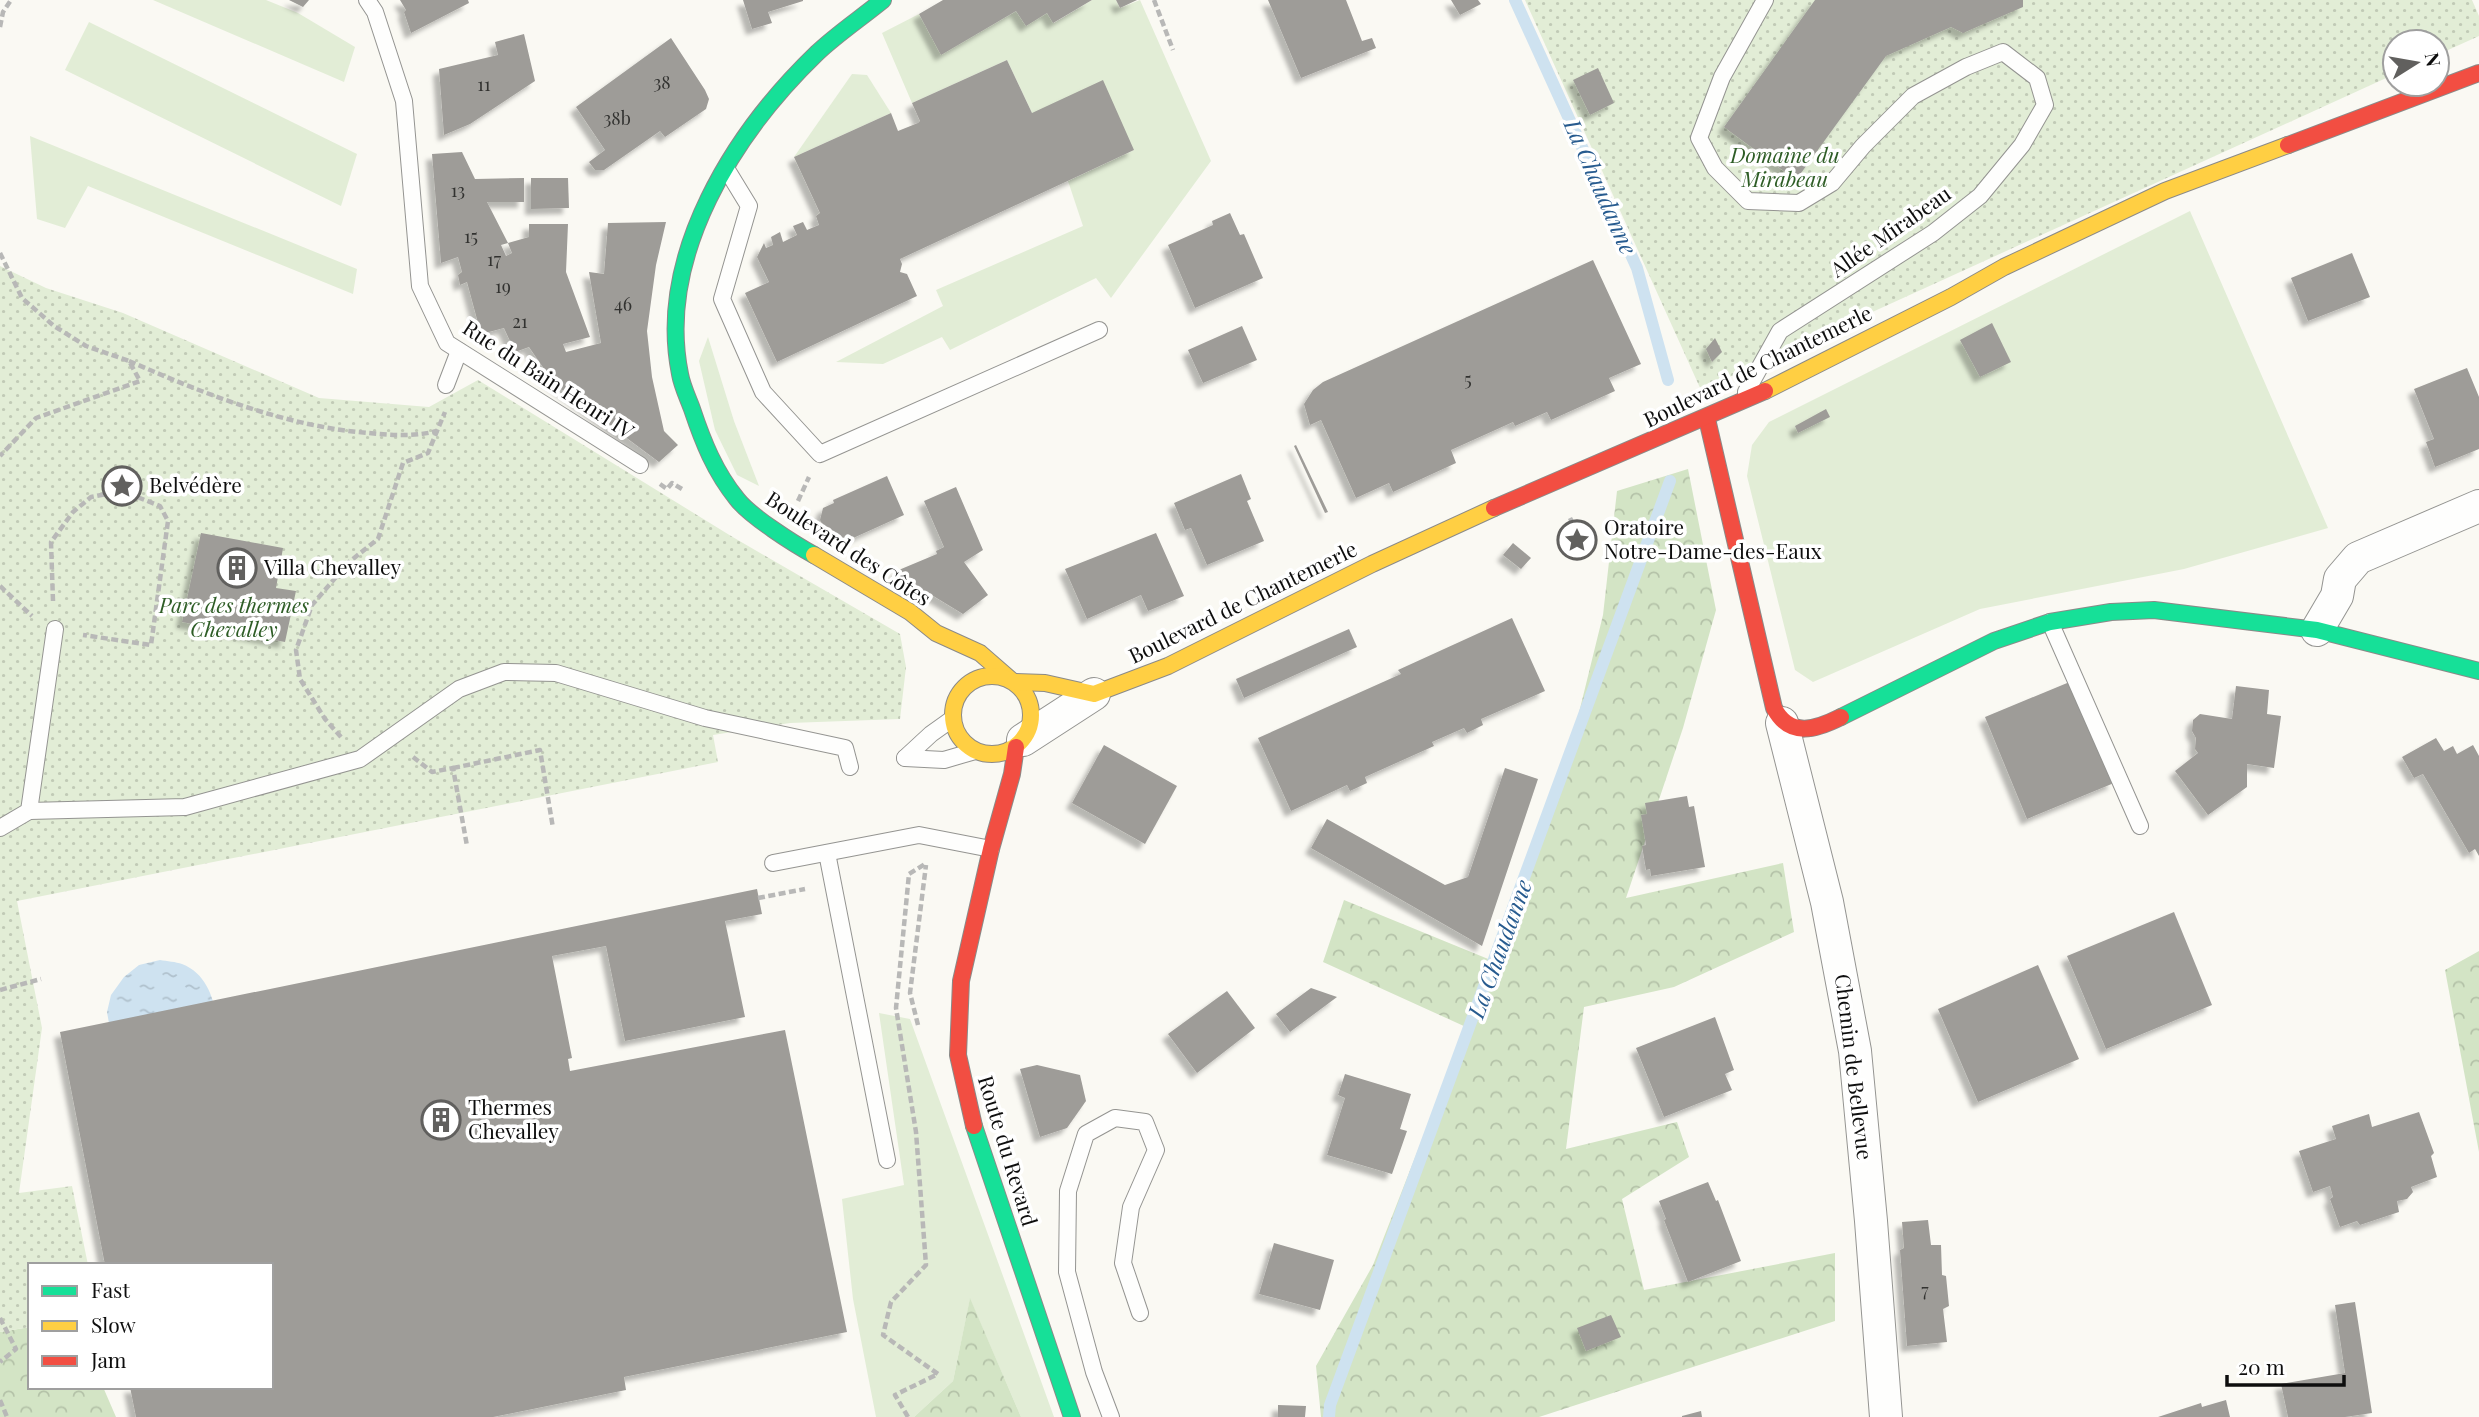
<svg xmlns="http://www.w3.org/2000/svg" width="2479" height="1417" font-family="'Playfair Display',serif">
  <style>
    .grass { fill: #e2edd6 }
    .forest { fill: url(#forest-crowns) }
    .park { fill: url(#park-dots) }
    .water { fill: url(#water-ripples) }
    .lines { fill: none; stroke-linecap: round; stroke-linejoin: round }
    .stream { stroke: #cee2f0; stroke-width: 12 }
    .building { fill: #9e9c98; fill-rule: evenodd; filter: url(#shadow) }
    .lane-casing { stroke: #949491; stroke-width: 18 }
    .street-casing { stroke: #949491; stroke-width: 34 }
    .fast-casing { stroke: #8b8a88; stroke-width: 18 }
    .slow-casing { stroke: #8b8a88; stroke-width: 18 }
    .jam-casing { stroke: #8b8a88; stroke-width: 18 }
    .path { stroke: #b8b8b7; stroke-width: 4.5; stroke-dasharray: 7 3.5; stroke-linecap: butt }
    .lane { stroke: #fefefd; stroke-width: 16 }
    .street { stroke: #fefefd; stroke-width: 32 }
    .fast { stroke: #16e098; stroke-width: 16 }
    .slow { stroke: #ffcf43; stroke-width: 16 }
    .jam { stroke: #f24e42; stroke-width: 16 }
    .labels { text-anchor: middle; stroke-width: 7; stroke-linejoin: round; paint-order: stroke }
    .number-label { font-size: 18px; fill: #323230 }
    .park-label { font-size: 21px; font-style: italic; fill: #2e5d26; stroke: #fff }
    .street-label { font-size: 21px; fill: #0e0e0e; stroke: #fff }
    .poi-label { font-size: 21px; fill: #0e0e0e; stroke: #fff; text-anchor: start }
    .water-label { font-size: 23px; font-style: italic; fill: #275b8f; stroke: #fff }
  </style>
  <defs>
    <pattern id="forest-crowns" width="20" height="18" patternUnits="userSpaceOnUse" patternTransform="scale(1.75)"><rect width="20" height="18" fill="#d3e4c5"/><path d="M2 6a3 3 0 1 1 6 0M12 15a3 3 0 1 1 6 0" fill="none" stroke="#b4c2a8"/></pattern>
    <pattern id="park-dots" width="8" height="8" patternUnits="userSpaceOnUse" patternTransform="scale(1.75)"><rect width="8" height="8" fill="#e2edd6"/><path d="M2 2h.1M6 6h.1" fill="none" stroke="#c1cab6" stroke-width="1.8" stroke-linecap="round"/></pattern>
    <pattern id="water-ripples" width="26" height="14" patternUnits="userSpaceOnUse" patternTransform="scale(1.75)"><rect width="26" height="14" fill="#cee2f0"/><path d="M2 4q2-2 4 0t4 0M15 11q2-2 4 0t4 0" fill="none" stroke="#b0c1cd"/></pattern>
    <filter id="shadow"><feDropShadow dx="-6" dy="6" stdDeviation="2" flood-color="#0004"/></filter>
  </defs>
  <rect width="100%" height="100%" fill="#faf9f3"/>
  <g class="grass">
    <path d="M 153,0 L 266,0 L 298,13 L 355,47 L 344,82 Z"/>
    <path d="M 1092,0 L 1116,0 L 1120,8 L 1140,0 L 1211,161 L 1111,298 L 1096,278 L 950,350 L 942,337 L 883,364 L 836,362 L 943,306 L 936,290 L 1083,226 L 1068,181 L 1134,150 L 1032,113 L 1007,60 L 912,103 L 882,33 L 919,14 L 942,54 L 1016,11 L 1026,25 L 1047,13 L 1054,23 Z"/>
    <path d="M 89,22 L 357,154 L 341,206 L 65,70 Z"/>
    <path d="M 852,74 L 867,75 L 891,113 L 794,157 Z"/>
    <path d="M 30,136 L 357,269 L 353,294 L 88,186 L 65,228 L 37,219 Z"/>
    <path d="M 2190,211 L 2328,528 L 2184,569 L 1980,609 L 1813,682 L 1795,670 L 1747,476 L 1752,445 L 1769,422 Z"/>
    <path d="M 708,337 L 734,421 L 759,486 L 737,475 L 715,430 L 699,361 Z"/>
    <path d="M 879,1013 L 910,1019 L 1054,1417 L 1021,1417 L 970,1299 L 953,1381 L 914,1417 L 876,1417 L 853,1299 L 842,1199 L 904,1185 Z"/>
  </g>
  <g class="forest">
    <path d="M 1688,469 L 1716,610 L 1683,728 L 1626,898 L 1783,863 L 1794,932 L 1674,987 L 1584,1007 L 1566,1149 L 1677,1122 L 1689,1157 L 1622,1199 L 1644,1290 L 1835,1253 L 1835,1321 L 1539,1417 L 1321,1417 L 1316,1366 L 1373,1265 L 1466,1027 L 1323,962 L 1344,900 L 1498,963 L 1573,737 L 1603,615 L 1617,491 Z"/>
    <path d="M 2479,951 L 2479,1152 L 2445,970 Z"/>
    <path d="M 970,1298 L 1021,1417 L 914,1417 L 953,1381 Z"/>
    <path d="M 30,1327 L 30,1387 L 103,1387 L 116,1417 L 0,1417 L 0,1332 Z"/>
  </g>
  <g class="park">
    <path d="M 1525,0 L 2472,0 L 2479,16 L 2479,36 L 2437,55 L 2437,42 L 2395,42 L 2395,74 L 1701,390 Z"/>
    <path d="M 0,266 L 46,288 L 123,313 L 319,398 L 429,407 L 478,380 L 731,536 L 900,634 L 906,667 L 900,719 L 790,723 L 713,735 L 718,762 L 17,901 L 42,1028 L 19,1193 L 72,1186 L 88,1265 L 30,1265 L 30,1327 L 0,1332 Z"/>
  </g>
  <path class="water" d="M 160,960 C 167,961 176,962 182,964 C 220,979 217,1029 222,1063 L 114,1052 L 107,1012 L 111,995 L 124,977 L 139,965 Z"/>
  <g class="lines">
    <g class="stream">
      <path d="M 1515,0 L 1637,268 L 1668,380"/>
      <path d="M 1329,1417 L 1330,1405 L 1670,481"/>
    </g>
  </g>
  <g class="building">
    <path d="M 289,0 L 309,0 L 303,7 Z"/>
    <path d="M 400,0 L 468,0 L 469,3 L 411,33 L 404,12 L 406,10 Z"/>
    <path d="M 743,0 L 803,0 L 803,1 L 768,12 L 772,23 L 752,29 Z"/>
    <path d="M 943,0 L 1092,0 L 1053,23 L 1047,13 L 1026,26 L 1016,11 L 941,55 L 919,14 Z"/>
    <path d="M 1116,0 L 1137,0 L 1120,8 Z"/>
    <path d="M 1268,0 L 1346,0 L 1362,41 L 1372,38 L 1376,48 L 1301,78 Z"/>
    <path d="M 1451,0 L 1478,0 L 1481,4 L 1460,15 Z"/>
    <path d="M 1815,0 L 2023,0 L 2023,7 L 1963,33 L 1951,27 L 1886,56 L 1796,180 L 1724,127 Z"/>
    <path d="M 524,34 L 535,81 L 470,124 L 444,135 L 439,69 L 498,55 L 495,42 Z"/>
    <path d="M 671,38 L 705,90 L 709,99 L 706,109 L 665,137 L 660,131 L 604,170 L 595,170 L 589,162 L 605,150 L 576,107 Z"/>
    <path d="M 1007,60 L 1032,113 L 1103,80 L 1134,150 L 900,259 L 902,264 L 900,272 L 907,274 L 917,296 L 777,362 L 745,293 L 769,282 L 757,257 L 764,243 L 766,248 L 773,245 L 771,237 L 780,232 L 783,242 L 797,235 L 793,226 L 803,222 L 807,230 L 819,225 L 816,216 L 820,213 L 794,157 L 891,113 L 898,131 L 918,123 L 920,121 L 912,103 Z"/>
    <path d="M 1598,68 L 1614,103 L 1590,115 L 1573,80 Z"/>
    <path d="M 462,152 L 475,179 L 524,178 L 524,202 L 487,202 L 508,243 L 529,237 L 529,224 L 568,224 L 566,272 L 590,337 L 563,344 L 566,352 L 601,343 L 589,272 L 604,274 L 608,223 L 666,222 L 656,265 L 647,331 L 652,377 L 664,431 L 678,445 L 659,462 L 546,378 L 549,376 L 529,347 L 515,352 L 504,328 L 481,334 L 467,282 L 460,285 L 458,275 L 462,272 L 458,257 L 441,263 L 432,154 ZM 508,243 L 512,253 L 506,256 L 501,245 Z"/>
    <path d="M 531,178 L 568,178 L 569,208 L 531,209 Z"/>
    <path d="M 1230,213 L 1240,235 L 1244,234 L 1263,278 L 1195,308 L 1168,245 L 1213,225 L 1212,221 Z"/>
    <path d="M 2352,253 L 2370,297 L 2308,321 L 2291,278 Z"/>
    <path d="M 1593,260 L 1641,364 L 1609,378 L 1615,391 L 1551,420 L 1547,412 L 1515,426 L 1513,422 L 1451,450 L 1456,463 L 1393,492 L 1389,483 L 1356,498 L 1321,420 L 1310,425 L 1304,404 L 1313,390 L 1323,382 Z"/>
    <path d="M 1992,323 L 2011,362 L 1980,377 L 1960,340 Z"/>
    <path d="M 1242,326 L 1257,360 L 1203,383 L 1188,350 Z"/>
    <path d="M 1715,338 L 1722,352 L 1712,362 L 1706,349 Z"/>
    <path d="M 2467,368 L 2479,397 L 2479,449 L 2435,467 L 2426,442 L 2434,439 L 2414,389 Z"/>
    <path d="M 1826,409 L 1830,417 L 1798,433 L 1795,426 Z"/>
    <path d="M 1296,445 L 1328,512 L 1325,513 L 1294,446 Z"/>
    <path d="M 1241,474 L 1251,499 L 1247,501 L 1264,541 L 1207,565 L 1191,528 L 1185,530 L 1174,503 Z"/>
    <path d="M 887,476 L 904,515 L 851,539 L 849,536 L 840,540 L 827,532 L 820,520 L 823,508 L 834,503 L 833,500 Z"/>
    <path d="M 956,487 L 983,550 L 964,562 L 988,595 L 963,614 L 894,572 L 937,554 L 936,551 L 944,547 L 924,501 Z"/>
    <path d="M 201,533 L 283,548 L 276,588 L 296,591 L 285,642 L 182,622 Z"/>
    <path d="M 1156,533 L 1184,596 L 1148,611 L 1141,595 L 1087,619 L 1065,569 Z"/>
    <path d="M 1513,543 L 1531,558 L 1521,569 L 1503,555 Z"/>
    <path d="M 1512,618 L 1545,691 L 1481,719 L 1483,725 L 1467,733 L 1464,728 L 1432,742 L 1434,746 L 1365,777 L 1367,783 L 1350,791 L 1347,785 L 1291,811 L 1258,738 L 1401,674 L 1398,670 Z"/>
    <path d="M 1349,629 L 1357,647 L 1244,698 L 1236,679 Z"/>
    <path d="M 2072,681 L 2114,783 L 2027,819 L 1985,717 Z"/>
    <path d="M 2236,686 L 2269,690 L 2267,714 L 2281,716 L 2274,768 L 2247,764 L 2247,787 L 2208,815 L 2175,771 L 2198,753 L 2195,749 L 2196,738 L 2192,731 L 2193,720 L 2200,714 L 2232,719 Z"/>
    <path d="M 2436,738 L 2444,751 L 2453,746 L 2457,754 L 2473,745 L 2479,756 L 2479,856 L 2475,849 L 2469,853 L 2423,774 L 2414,778 L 2402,757 Z"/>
    <path d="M 1104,745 L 1177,786 L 1145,844 L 1072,803 Z"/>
    <path d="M 1505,768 L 1538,779 L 1482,946 L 1311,848 L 1327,819 L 1445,885 L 1468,877 Z"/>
    <path d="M 1687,796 L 1689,807 L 1694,806 L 1705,867 L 1651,876 L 1650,869 L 1646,870 L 1642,846 L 1646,845 L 1641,815 L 1647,814 L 1645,803 Z"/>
    <path d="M 757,889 L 762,914 L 725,921 L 745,1017 L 625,1041 L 606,946 L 552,956 L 572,1058 L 568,1059 L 570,1071 L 785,1030 L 847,1332 L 624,1377 L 626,1390 L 493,1417 L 136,1417 L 130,1387 L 271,1387 L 271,1265 L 105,1265 L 60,1032 Z"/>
    <path d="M 2174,912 L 2212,1005 L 2106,1049 L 2067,956 Z"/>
    <path d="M 2038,965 L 2079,1059 L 1978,1102 L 1938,1009 Z"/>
    <path d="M 1311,988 L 1337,997 L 1290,1032 L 1276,1014 Z"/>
    <path d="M 1227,991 L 1255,1028 L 1197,1073 L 1168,1034 Z"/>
    <path d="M 1715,1017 L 1734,1070 L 1725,1074 L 1732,1090 L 1664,1117 L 1636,1048 Z"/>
    <path d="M 1037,1065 L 1080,1075 L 1086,1101 L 1067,1128 L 1040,1137 L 1020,1069 Z"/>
    <path d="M 1345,1074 L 1411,1094 L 1400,1129 L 1407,1131 L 1392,1174 L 1327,1155 L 1345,1098 L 1338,1095 Z"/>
    <path d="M 2419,1112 L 2434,1153 L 2431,1156 L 2437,1177 L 2411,1187 L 2413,1192 L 2407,1199 L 2397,1201 L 2399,1212 L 2360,1225 L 2357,1221 L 2340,1227 L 2330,1199 L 2333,1197 L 2330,1186 L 2313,1192 L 2299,1151 L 2336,1139 L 2332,1126 L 2369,1114 L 2372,1127 Z"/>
    <path d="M 1708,1182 L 1716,1201 L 1718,1200 L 1741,1261 L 1688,1282 L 1664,1220 L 1666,1219 L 1659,1201 Z"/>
    <path d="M 1928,1220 L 1931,1245 L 1941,1245 L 1942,1275 L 1946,1276 L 1949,1306 L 1943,1309 L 1947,1342 L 1907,1346 L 1900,1250 L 1904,1248 L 1902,1222 Z"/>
    <path d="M 1274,1243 L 1334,1260 L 1320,1310 L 1259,1294 Z"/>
    <path d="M 2355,1302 L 2372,1413 L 2345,1417 L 2288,1417 L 2281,1384 L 2345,1373 L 2335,1305 Z"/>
    <path d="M 1611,1315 L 1621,1337 L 1586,1351 L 1577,1328 Z"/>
    <path d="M 2226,1400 L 2230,1417 L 2158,1417 L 2201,1403 L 2202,1407 Z"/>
    <path d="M 1278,1405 L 1306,1406 L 1305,1417 L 1278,1417 Z"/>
    <path d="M 1701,1411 L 1702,1417 L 1682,1417 L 1682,1416 Z"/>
  </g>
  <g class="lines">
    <g class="lane-casing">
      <g id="lane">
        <path d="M 367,0 L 375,12 L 404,101 L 420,286 L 447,343 L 640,465"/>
        <path d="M 727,170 L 749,206 L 722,299 L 763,392 L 820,454 L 1099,330"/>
        <path d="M 446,385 L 459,351"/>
        <path d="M 1746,392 L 1780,331 L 1933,233 L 1980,196 L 2022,145 L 2045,105 L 2037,78 L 2003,52 L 1966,67 L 1913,96 L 1863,146 L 1832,183 L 1799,203 L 1748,201 L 1715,168 L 1699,138 L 1722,77 L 1765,0"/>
        <path d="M 2050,622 L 2140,826"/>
        <path d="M 905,758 L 944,760 L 975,751"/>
        <path d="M 905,758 L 931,734 L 952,719"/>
        <path d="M 29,811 L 185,807 L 360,759 L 459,689 L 504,672 L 556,673 L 705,718 L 845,748 L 850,767"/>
        <path d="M 0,828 L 29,811 L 55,629"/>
        <path d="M 827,853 L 887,1160"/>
        <path d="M 773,863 L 919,835 L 991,849"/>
        <path d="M 1111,1417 L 1094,1372 L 1067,1272 L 1068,1191 L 1086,1134 L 1115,1118 L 1145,1122 L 1156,1150 L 1131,1207 L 1123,1263 L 1140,1313"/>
      </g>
    </g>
    <g class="street-casing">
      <g id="street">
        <path d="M 2317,630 L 2337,596 L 2340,579 L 2358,558 L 2479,506"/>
        <path d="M 1782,723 L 1827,902 L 1855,1051 L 1871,1221 L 1886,1417"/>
        <path d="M 1023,740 L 1094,694"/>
      </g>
    </g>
    <g class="fast-casing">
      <g id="fast">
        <path d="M 814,555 C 794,544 750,516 737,499 C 715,472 703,442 692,409 C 688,398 682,386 680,374 C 656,255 735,132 817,53 C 837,34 861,18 883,0"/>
        <path d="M 1841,717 L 1994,641 L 2050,622 L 2111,612 L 2154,610 L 2317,630 L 2479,671"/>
        <path d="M 974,1126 L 1072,1417"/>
      </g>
    </g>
    <g class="slow-casing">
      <g id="slow">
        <path d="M 1765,391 L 1951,297 L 2004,267 L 2165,191 L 2288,145"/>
        <path d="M 814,555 L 910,612 L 936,633 L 980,653 L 1011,680"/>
        <circle cx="992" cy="715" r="39"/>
        <path d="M 1015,682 L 1045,683 L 1094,694 L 1168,666 L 1372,564 L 1494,508"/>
      </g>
    </g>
    <g class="jam-casing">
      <g id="jam">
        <path d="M 2288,145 L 2479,73"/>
        <path d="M 1707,419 L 1774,708 C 1790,739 1817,729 1841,717"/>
        <path d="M 1494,508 L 1765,391"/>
        <path d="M 974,1126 L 958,1055 L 961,981 L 991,849 L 1012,774 L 1016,747"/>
      </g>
    </g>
    <g class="path">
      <path d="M 1154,0 L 1173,50"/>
      <path d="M 0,27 L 3,12 L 11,0"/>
      <path d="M 0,253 L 22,298 L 54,326 L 86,346 L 129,361 L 140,381 L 36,418 L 0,456"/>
      <path d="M 129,361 C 205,394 284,426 368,433 C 391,435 414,437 437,431 L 445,412"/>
      <path d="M 660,484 L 667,489 L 672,483 L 682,489"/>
      <path d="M 798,501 L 809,477"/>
      <path d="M 1570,518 L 1577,532"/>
      <path d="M 0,586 L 32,616"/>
      <path d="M 53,601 L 51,542 L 73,512 L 91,497 L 122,491 L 160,506 L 168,521 L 151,645 L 83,635"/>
      <path d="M 341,737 L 325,719 L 300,679 L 296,650 L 312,605 L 349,562 L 378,539 L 403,463 L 428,453 L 437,431"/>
      <path d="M 413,757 L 432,772 L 453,768 L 467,846"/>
      <path d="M 453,768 L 540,750 L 553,828"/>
      <path d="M 758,898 L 805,889"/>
      <path d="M 0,990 L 41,979"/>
      <path d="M 918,1025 L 910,993 L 926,865"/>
      <path d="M 0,1318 L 16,1349 L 0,1362"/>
      <path d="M 0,1400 L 7,1417"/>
      <path d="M 908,1417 L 895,1395 L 938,1374 L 883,1335 L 891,1302 L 926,1265 L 916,1132 L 896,1008 L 909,874 L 925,864"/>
    </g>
    <use href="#lane" class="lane"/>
    <use href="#street" class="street"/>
    <use href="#fast" class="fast"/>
    <use href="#slow" class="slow"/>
    <use href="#jam" class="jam"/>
  </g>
  <defs>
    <g id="sight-ring" transform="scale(2.0125)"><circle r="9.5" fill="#fff" stroke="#61605e" stroke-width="1.5"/><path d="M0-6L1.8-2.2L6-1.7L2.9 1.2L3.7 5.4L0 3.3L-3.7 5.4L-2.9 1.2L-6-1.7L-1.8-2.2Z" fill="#61605e"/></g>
    <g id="building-ring" transform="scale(2.0125)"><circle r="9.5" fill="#fff" stroke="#61605e" stroke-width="1.5"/><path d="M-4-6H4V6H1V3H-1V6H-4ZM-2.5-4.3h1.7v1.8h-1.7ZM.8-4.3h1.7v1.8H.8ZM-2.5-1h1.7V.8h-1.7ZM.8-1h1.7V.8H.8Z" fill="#61605e"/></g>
  </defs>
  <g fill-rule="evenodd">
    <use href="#sight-ring" x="122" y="486"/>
    <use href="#sight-ring" x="1577" y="540"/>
    <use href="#building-ring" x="237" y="568"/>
    <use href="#building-ring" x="441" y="1120"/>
  </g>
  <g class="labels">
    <g class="number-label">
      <text x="662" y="89">38</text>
      <text x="484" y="91">11</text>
      <text x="617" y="125">38b</text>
      <text x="458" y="197">13</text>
      <text x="471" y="243">15</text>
      <text x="494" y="266">17</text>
      <text x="503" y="293">19</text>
      <text x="623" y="311">46</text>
      <text x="520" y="328">21</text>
      <text x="1468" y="386">5</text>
      <text x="1925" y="1297">7</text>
    </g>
    <g class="park-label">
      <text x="1785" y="163">Domaine du<tspan x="1785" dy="24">Mirabeau</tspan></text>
      <text x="234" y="613">Parc des thermes<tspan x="234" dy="24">Chevalley</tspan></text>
    </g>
    <g class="street-label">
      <text transform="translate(1891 232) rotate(-35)" y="7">Allée Mirabeau</text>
      <text transform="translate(1758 367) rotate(-26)" y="7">Boulevard de Chantemerle</text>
      <text transform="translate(548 380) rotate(33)" y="7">Rue du Bain Henri IV</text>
      <text transform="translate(848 549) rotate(33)" y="7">Boulevard des Côtes</text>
      <text transform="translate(1243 603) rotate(-26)" y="7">Boulevard de Chantemerle</text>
      <text transform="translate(1853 1067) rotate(83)" y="7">Chemin de Bellevue</text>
      <text transform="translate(1007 1151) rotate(73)" y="7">Route du Revard</text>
    </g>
    <g class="poi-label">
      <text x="149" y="493">Belvédère</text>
      <text x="1604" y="535">Oratoire<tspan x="1604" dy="24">Notre-Dame-des-Eaux</tspan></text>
      <text x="264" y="575">Villa Chevalley</text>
      <text x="468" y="1115">Thermes<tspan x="468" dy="24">Chevalley</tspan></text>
    </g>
    <g class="water-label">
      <text transform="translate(1600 187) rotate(66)" y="8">La Chaudanne</text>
      <text transform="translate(1500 949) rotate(-70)" y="8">La Chaudanne</text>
    </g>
  </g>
  <rect x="28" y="1263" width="245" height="126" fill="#ffffff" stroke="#9f9f9f" stroke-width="2"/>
  <rect x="42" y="1286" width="35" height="10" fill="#16e098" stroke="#9f9f9f" stroke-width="2"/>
  <text x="91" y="1298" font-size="21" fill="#0e0e0e">Fast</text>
  <rect x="42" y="1321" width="35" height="10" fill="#ffcf43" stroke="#9f9f9f" stroke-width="2"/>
  <text x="91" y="1333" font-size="21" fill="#0e0e0e">Slow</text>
  <rect x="42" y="1356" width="35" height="10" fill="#f24e42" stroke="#9f9f9f" stroke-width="2"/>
  <text x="91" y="1368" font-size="21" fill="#0e0e0e">Jam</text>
  <g transform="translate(2416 63) rotate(79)"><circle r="33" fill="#ffffff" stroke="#9f9f9f" stroke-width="2"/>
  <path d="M0-5L12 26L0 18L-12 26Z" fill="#61605e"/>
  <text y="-10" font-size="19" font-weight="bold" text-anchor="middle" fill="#0e0e0e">N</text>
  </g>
  <path d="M2227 1375v10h117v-10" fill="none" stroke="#0e0e0e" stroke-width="3.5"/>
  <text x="2238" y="1375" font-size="21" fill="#0e0e0e" stroke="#ffffff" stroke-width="5" paint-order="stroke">20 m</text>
</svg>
